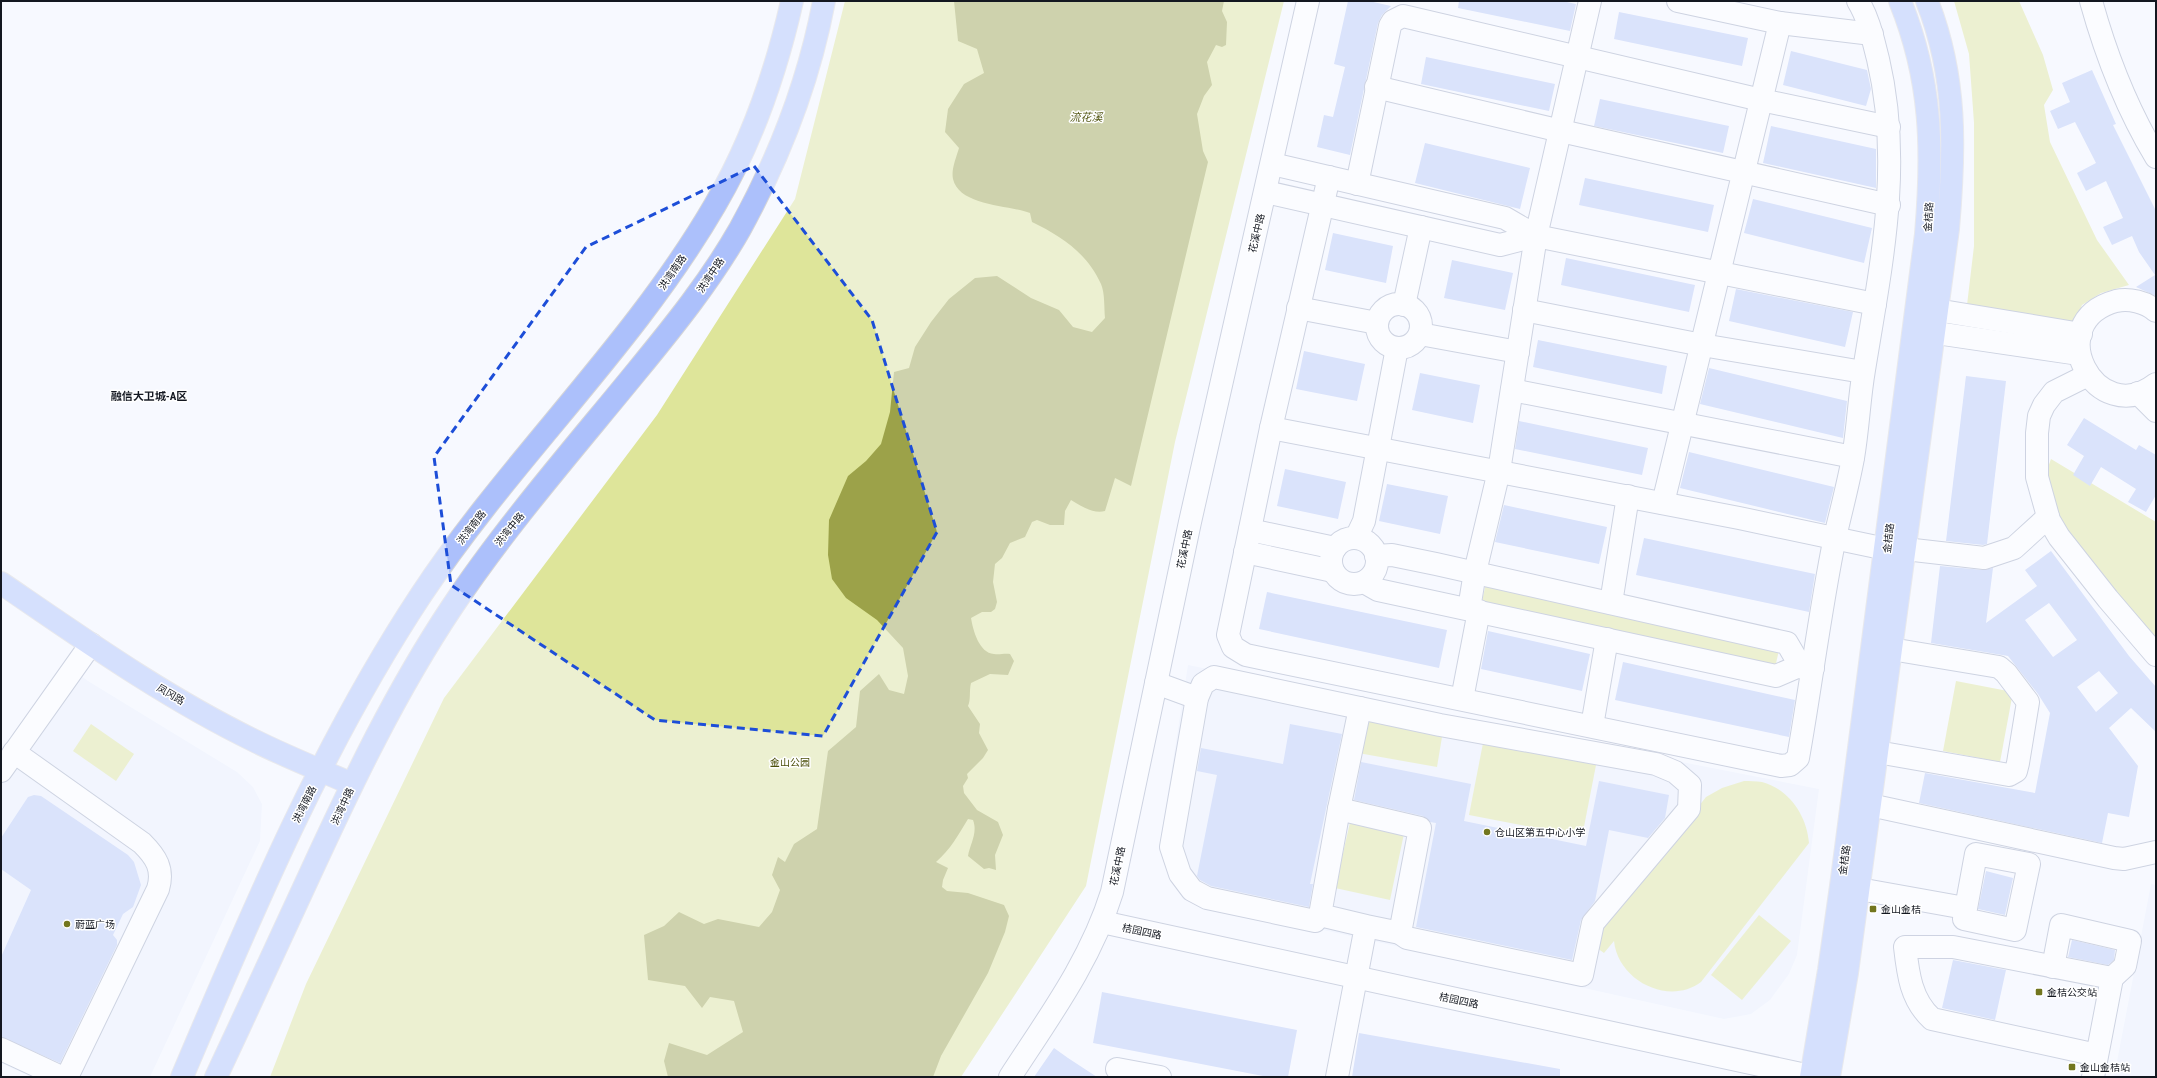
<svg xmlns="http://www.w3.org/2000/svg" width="2157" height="1078" font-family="'Roboto Condensed','Noto Sans SC',sans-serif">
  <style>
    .built { fill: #eaf0fd }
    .green { fill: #dee59a }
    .water { fill: #9ca249 }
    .building { fill: #b6c7f6; fill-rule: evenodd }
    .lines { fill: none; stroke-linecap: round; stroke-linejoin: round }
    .minor-casing { stroke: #9ba5be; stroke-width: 24 }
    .major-casing { stroke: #d5d5d7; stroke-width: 24 }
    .minor { stroke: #fff; stroke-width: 22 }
    .major { stroke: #acc0fb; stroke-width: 22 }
    .marked { fill: none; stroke: #1d4ed8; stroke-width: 3; stroke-dasharray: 8 5; stroke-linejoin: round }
    .poi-dot { fill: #72761f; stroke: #fff; stroke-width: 1.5 }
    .labels { text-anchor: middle; stroke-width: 3; stroke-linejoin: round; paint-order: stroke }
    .street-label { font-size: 10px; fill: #131720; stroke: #fff }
    .park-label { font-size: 10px; fill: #4c4f0a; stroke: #fff }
    .poi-label { font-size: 10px; fill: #131720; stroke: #fff; text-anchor: start }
    .water-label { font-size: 11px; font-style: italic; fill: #575b1a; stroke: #fff }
    .neighbourhood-label { font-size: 11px; font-weight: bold; fill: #131720; stroke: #fff }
  </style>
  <rect width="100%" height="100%" fill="#f7f9ff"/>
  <g class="built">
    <path d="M 65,664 L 88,681 L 237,772 L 253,787 L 262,804 L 260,841 L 150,1077 L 31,1077 L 1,1063 L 1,757 Z"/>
    <path d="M 1188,665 L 1819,789 L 1797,955 L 1789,974 L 1770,1000 L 1751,1014 L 1724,1019 L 1228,909 L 1173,877 L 1164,863 L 1160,844 Z"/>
    <path d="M 2151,884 L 2156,885 L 2156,1077 L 2114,1077 Z"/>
  </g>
  <g class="green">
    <path d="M 845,1 L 1284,1 L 1175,442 L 1086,886 L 961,1077 L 270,1077 L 306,984 L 444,698 L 657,415 L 795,199 Z"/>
    <path d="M 1954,1 L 2019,1 L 2043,55 L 2053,90 L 2044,105 L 2050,142 L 2097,240 L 2129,285 L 2101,293 L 2082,305 L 2075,323 L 1967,305 L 1974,246 L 1974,123 L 1969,54 Z"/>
    <path d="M 2051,459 L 2156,522 L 2156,649 L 2071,539 L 2054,505 L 2047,470 Z"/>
    <path d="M 1486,583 L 1779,650 L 1775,668 L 1482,601 Z"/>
    <path d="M 1956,681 L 2013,692 L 2000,762 L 1943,751 Z"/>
    <path d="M 1365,717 L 1443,731 L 1437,767 L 1358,753 Z"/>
    <path d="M 91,724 L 134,754 L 116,781 L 73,751 Z"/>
    <path d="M 1484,738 L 1597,760 L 1582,837 L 1469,815 Z"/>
    <path d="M 1744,781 C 1750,781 1756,781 1762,782 C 1789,789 1807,816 1809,843 L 1701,982 C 1669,1006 1618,981 1614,941 L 1604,953 L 1590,943 L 1706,797 L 1722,788 Z"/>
    <path d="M 1351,818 L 1405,829 L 1390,900 L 1335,888 Z"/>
    <path d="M 1759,915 L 1791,941 L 1742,1000 L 1711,975 Z"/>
  </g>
  <path class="water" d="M 954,1 L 1224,1 L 1222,11 L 1227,22 L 1226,45 L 1222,47 L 1216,45 L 1207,62 L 1212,85 L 1204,96 L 1197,114 L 1203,151 L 1208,162 L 1131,486 L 1115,478 L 1105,511 C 1093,514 1081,506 1071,500 L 1065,511 L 1064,525 L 1050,525 L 1037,520 L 1032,522 L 1025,537 L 1010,543 L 1002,558 L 995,564 L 993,582 L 997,602 L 995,609 L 991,612 L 982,612 L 971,618 C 973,630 979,653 994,654 C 1000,655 1004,653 1010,654 L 1014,661 L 1008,675 L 990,674 L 971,683 C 969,691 971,700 968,706 L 980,724 L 979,733 L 988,750 L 983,758 L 967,774 L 968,778 L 963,786 L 964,793 L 977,810 L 998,822 L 1003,835 L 995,855 L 996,870 L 989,868 L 984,869 L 968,856 C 970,844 978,833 973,820 L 968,819 C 958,835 951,849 936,862 L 948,868 L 943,880 L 942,887 L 947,891 L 968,893 L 1004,905 L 1009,916 L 1005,932 L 988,973 L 941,1056 L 933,1077 L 668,1077 L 664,1061 L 669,1043 L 707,1055 L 743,1032 L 734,1001 L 710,997 L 702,1008 L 685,986 L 648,980 L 644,935 L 664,926 L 679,912 L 704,924 L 718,919 L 759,927 L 772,912 L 780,890 L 772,875 L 778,857 L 785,862 L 794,844 L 817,829 L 828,751 L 856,727 L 860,691 L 879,674 L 889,690 L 904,694 L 908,676 L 903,648 L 877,620 L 846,598 L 832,579 L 828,555 L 829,520 L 848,476 L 866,461 L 881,444 L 890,412 L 894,372 L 909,368 L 915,347 L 931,322 L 949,299 L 975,278 L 997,276 L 1031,298 L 1059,310 L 1073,327 L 1092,332 L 1105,318 C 1104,308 1105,293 1101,284 C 1087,253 1061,236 1032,222 L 1030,213 C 1009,205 959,206 953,179 C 951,170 956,158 959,148 L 945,132 L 948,109 L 964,84 L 984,73 L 977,49 L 958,41 Z"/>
  <g class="building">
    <path d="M 1348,1 L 1369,1 L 1391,6 L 1382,15 L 1378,23 L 1350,155 L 1317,147 L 1324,115 L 1333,117 L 1345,67 L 1334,64 Z"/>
    <path d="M 1459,1 L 1562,1 L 1576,4 L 1570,31 L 1458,8 Z"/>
    <path d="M 1619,12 L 1748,38 L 1742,66 L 1614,39 Z"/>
    <path d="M 1791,51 L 1867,70 L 1871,89 L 1866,106 L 1783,85 Z"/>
    <path d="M 1426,57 L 1555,84 L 1549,111 L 1421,84 Z"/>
    <path d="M 2092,70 L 2116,124 L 2113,125 L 2156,211 L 2156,296 L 2136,287 L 2155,275 L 2139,252 L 2132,236 L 2112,245 L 2103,227 L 2123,218 L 2106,181 L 2086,191 L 2077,173 L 2096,163 L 2075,122 L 2058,129 L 2050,111 L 2070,102 L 2062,83 Z"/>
    <path d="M 1600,99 L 1729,126 L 1723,153 L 1594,126 Z"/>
    <path d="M 1771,126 L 1876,149 L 1876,188 L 1763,163 Z"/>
    <path d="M 1425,143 L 1530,168 L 1520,209 L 1415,183 Z"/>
    <path d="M 1585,178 L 1714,205 L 1708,232 L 1579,205 Z"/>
    <path d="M 1753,199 L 1872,228 L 1864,263 L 1744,233 Z"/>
    <path d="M 1333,233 L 1393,246 L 1386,283 L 1325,270 Z"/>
    <path d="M 1566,258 L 1695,285 L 1689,312 L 1561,285 Z"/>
    <path d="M 1452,260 L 1513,273 L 1505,310 L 1444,298 Z"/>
    <path d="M 1736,289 L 1853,312 L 1845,347 L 1729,321 Z"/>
    <path d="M 1538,340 L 1667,366 L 1662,394 L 1533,367 Z"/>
    <path d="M 1304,351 L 1365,364 L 1357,401 L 1296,389 Z"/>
    <path d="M 1709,368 L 1847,401 L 1843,438 L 1700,404 Z"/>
    <path d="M 1420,373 L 1480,385 L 1473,423 L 1412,410 Z"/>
    <path d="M 1966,376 L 2006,381 L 1987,544 L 1983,545 L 1946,541 Z"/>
    <path d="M 2084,418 L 2136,450 L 2139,445 L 2156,455 L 2156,495 L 2146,512 L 2128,502 L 2136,489 L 2101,467 L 2090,486 L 2073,475 L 2084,456 L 2067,445 Z"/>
    <path d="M 1519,421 L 1648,448 L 1642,475 L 1515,449 Z"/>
    <path d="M 1689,452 L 1834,487 L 1825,523 L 1680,488 Z"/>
    <path d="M 1285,469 L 1346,482 L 1338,519 L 1277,506 Z"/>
    <path d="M 1387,484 L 1448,496 L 1440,534 L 1379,521 Z"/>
    <path d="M 1504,505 L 1607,527 L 1599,564 L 1495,542 Z"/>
    <path d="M 1644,538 L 1815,574 L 1809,612 L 1636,575 Z"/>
    <path d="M 2051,551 L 2129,656 L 2156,687 L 2156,732 L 2131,708 L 2109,728 L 2138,766 L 2129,817 L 2108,813 L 2102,843 L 1919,803 L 1925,773 L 2035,793 L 2050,713 L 2038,694 L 2008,656 L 1931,643 L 1940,566 L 1983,570 L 1993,568 L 1986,623 L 2037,586 L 2025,570 ZM 2049,603 L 2077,640 L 2053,657 L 2025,620 ZM 2099,671 L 2118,693 L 2096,712 L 2077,687 Z"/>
    <path d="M 1267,592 L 1447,630 L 1439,668 L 1259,629 Z"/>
    <path d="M 1488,631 L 1590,654 L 1582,691 L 1481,669 Z"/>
    <path d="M 1623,662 L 1795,700 L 1789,737 L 1615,700 Z"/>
    <path d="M 1290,724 L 1342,734 L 1310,884 L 1313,884 L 1309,907 L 1211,886 L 1200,880 L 1197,876 L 1217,775 L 1197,771 L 1201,748 L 1283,764 Z"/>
    <path d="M 1361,762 L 1471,784 L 1464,821 L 1586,846 L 1599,781 L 1669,795 L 1665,818 L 1648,838 L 1609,830 L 1595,901 L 1581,920 L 1572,960 L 1416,927 L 1436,823 L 1430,822 L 1423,816 L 1354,800 Z"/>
    <path d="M 34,795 L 41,796 L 128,855 L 134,862 L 141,885 L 133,907 L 123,914 L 113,935 L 117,940 L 117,945 L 60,1063 L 1,1037 L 1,957 L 31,890 L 1,869 L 1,838 L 28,797 Z"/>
    <path d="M 1986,871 L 2013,878 L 2005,915 L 1978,909 Z"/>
    <path d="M 2072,940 L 2115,950 L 2114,960 L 2108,965 L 2068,957 Z"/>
    <path d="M 1953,960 L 2006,970 L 1995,1020 L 1942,1008 Z"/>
    <path d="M 1102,992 L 1297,1030 L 1288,1077 L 1268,1077 L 1093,1043 Z"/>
    <path d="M 1359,1033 L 1560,1069 L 1560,1077 L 1352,1077 Z"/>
    <path d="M 1054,1048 L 1068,1058 L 1097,1077 L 1034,1077 Z"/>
  </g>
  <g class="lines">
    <g class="minor-casing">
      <g id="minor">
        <path d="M 1678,1 L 1780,23 L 1872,34"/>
        <path d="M 2091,1 C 2106,55 2127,109 2156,157"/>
        <path d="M 1376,87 L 1561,131 L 1889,205"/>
        <path d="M 1272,164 L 1505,218 L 1536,236 L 1875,304"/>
        <path d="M 1329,177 L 1271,428 L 1228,635 L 1233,647 L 1246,655 L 1781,766 L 1790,765 L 1798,758 C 1811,685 1820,610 1835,537 C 1841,511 1848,485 1853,458 C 1858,429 1859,399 1864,370 C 1881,265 1903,165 1878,59 C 1873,40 1869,19 1858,1"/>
        <path d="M 1357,184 L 1390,26 L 1393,21 L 1403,16 L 1761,100 L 1889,127"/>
        <path d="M 1266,192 L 1500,245 L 1536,236"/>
        <circle cx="1399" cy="326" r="22"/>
        <path d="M 1404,305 L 1421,227"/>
        <path d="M 1918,307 L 2081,334"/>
        <path d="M 1298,308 L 1377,323"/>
        <path d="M 1524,310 L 1702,345 L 1863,372"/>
        <path d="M 2156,311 C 2146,302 2129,298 2116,301 C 2039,322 2096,431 2156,384"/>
        <path d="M 1916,330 L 2079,354"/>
        <path d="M 1420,334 L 1518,352"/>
        <path d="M 2088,375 L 2054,392 L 2044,405 L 2039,416 L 2037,433 L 2037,477 L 2049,520 L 2059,537 L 2108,599 L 2156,655"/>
        <path d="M 1512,390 L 1853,457"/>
        <path d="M 2138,393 L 2156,411"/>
        <path d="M 1271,428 L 1739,518 L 1886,549 L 1905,549 L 1984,558 L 2014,548 L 2048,517"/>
        <path d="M 1663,503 L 1780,23"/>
        <path d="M 1250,530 L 1335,548"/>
        <circle cx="1354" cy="561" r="23"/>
        <path d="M 1356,538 L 1364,521 L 1397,348"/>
        <path d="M 1245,552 L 1333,571"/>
        <path d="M 1376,556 L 1392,555 L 1436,564 L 1787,643 L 1801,667"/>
        <path d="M 1364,582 L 1378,590 L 1776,676 L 1797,667 L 1813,668"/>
        <path d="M 1611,603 L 1628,496"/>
        <path d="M 1469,609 L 1475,572 L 1499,471 L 1536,236 L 1590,1"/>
        <path d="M 1156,683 L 1197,698"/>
        <path d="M 1462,699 L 1479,611"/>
        <path d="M 1592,726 L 1607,639"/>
        <path d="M 14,752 L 142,843 C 156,857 164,869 158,889 L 67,1077"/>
        <path d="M 1877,752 L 2009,775 L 2016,771 L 2018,763 L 2028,702 L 2006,673 L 1999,667 L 1891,649"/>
        <path d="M 1,771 L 91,644"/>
        <path d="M 1870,805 L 2114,858 L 2124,859 L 2156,852"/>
        <path d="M 1339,809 L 1360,708"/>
        <path d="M 1976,854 L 2029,864 L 2015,930 L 1964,919 Z"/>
        <path d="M 1859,889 L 1965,908"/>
        <path d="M 1320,915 L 1315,921 L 1207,898 L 1192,890 L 1180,874 L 1171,847 L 1197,698 L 1203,684 L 1214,677 L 1440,725 L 1656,764 L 1675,772 L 1690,785 L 1689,809 L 1593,923 L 1582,975 L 1407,938 L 1400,933"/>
        <path d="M 1102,922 L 1815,1077"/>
        <path d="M 2053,967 L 2061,925 L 2130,941 L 2125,966 L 2112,978"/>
        <path d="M 1,1049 L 61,1077"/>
        <path d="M 1117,1069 L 1160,1077"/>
        <path d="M 1010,1077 C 1049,1017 1091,960 1112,892 L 1190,522 L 1308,1"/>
        <path d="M 1337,1077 L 1366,926 L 1400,933 L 1420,828 L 1339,809 L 1320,915 L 1366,926"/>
        <path d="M 2093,1077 L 2112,978 L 1953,947 L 1905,947 C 1908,974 1911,1000 1932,1019 L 2097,1055"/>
      </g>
    </g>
    <g class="major-casing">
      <g id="major">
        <path d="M 1,583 C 83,639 166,698 255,741 C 287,757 320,770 352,784"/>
        <path d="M 182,1077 C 252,912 322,745 421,595 C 511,459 633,346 715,205 C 752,142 776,72 792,1"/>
        <path d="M 216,1077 C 248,1009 279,941 311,872 C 353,781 396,691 452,607 C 506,526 575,447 637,371 C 674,326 711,280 740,229 C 779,158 809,81 824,1"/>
        <path d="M 1811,1077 L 1829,970 L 1841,886 L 1926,234 C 1933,150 1932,80 1900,1"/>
        <path d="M 1829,1077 L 1847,973 L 1948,229 C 1955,149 1957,77 1927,1"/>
      </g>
    </g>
    <use href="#minor" class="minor"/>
    <use href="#major" class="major"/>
  </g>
  <path d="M0 0H2157V1078H0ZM 754,166 L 872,320 L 937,532 L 823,736 L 655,720 L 451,585 L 434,457 L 586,247 Z" fill="#f7f9ff" fill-opacity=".55" fill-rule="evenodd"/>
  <path class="marked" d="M 754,166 L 872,320 L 937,532 L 823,736 L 655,720 L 451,585 L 434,457 L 586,247 Z"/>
  <g class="poi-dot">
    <circle cx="1487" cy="832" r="4"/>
    <rect x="1869" y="905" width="8" height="8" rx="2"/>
    <circle cx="67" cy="924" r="4"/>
    <rect x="2035" y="988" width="8" height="8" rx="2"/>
    <rect x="2068" y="1063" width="8" height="8" rx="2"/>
  </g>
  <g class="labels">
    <g class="street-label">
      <text transform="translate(1928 217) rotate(-86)" y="4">金桔路</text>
      <text transform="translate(1256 233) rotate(-77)" y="4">花溪中路</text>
      <text transform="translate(672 272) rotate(-55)" y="4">洪湾南路</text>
      <text transform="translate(710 275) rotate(-56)" y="4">洪湾中路</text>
      <text transform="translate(471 527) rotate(-52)" y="4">洪湾南路</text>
      <text transform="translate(509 529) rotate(-51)" y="4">洪湾中路</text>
      <text transform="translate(1888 538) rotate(-83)" y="4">金桔路</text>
      <text transform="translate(1184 549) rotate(-78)" y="4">花溪中路</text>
      <text transform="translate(171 694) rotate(31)" y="4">凤冈路</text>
      <text transform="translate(304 804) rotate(-63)" y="4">洪湾南路</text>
      <text transform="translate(342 806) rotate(-65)" y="4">洪湾中路</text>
      <text transform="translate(1844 860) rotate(-82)" y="4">金桔路</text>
      <text transform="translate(1117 866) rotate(-78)" y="4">花溪中路</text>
      <text transform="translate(1142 931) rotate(12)" y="4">桔园四路</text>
      <text transform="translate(1459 1000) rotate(12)" y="4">桔园四路</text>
    </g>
    <g class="park-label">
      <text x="790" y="766">金山公园</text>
    </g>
    <g class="poi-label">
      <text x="1495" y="836">仓山区第五中心小学</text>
      <text x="1881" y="913">金山金桔</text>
      <text x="75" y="928">蔚蓝广场</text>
      <text x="2047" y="996">金桔公交站</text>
      <text x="2080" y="1071">金山金桔站</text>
    </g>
    <g class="water-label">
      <text x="1086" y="121">流花溪</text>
    </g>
    <g class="neighbourhood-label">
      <text x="149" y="400">融信大卫城-A区</text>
    </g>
  </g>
  <rect width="2157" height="1078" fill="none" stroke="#131720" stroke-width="4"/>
</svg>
